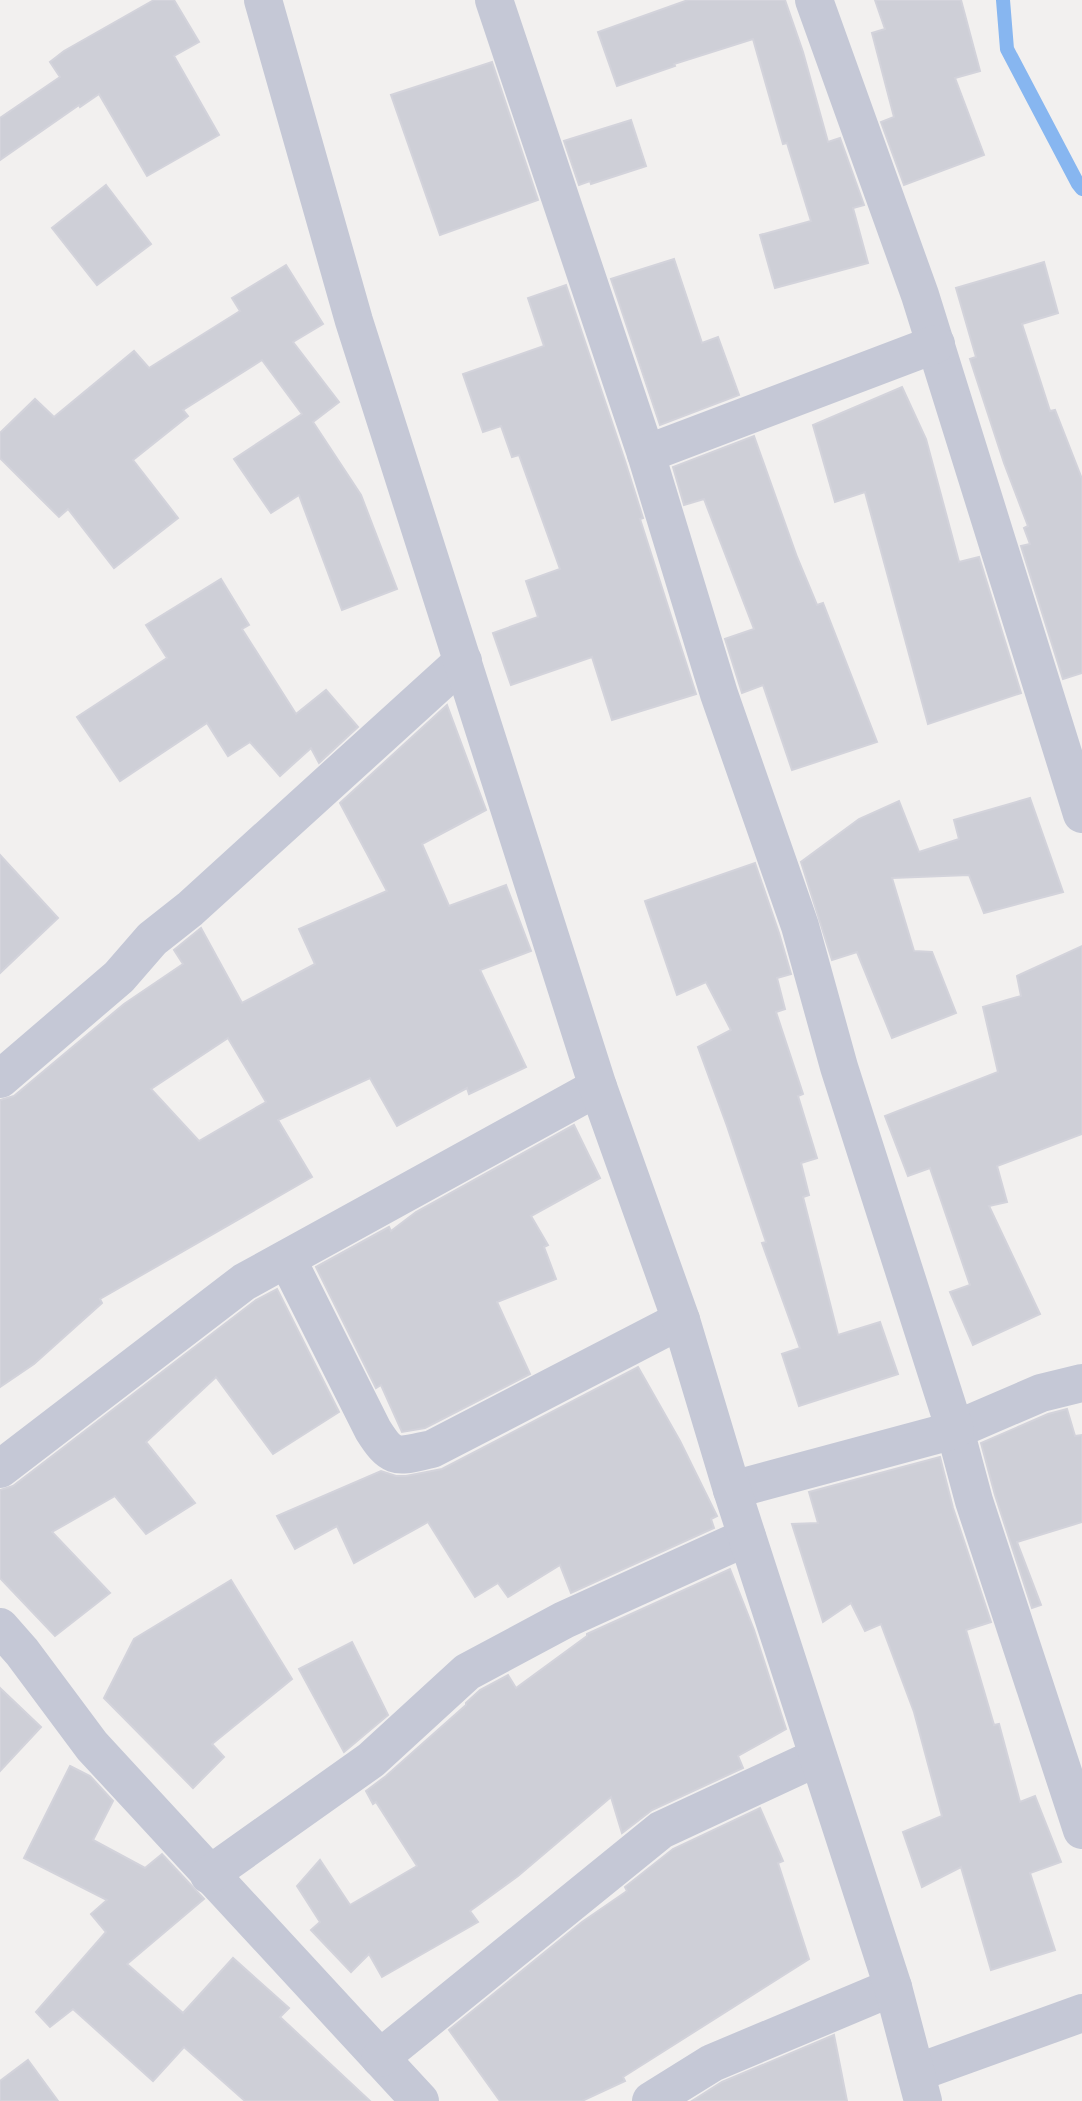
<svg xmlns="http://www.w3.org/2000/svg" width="1082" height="2101" font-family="'Asap Condensed',sans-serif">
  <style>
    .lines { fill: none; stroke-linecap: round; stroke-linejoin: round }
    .stream { stroke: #87b6f0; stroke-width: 14 }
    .building { fill: #cecfd7; stroke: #d3d3db; stroke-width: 2; fill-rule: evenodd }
    .minor { stroke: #c5c8d6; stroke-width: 38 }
    .tertiary { stroke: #c5c8d6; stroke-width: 38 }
  </style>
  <rect width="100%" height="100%" fill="#f2f0ef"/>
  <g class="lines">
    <path class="stream" d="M 1003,0 L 1007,49 L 1078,184 L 1082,189"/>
  </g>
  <g class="building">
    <path d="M 154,0 L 174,0 L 199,42 L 174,56 L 219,135 L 147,176 L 99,94 L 80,107 L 79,105 L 0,160 L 0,118 L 60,77 L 50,62 L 64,51 Z"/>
    <path d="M 688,0 L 785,0 L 803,52 L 828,142 L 840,138 L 864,205 L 853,208 L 868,263 L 775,288 L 760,235 L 811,221 L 787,143 L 783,144 L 753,39 L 674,64 L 675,66 L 617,86 L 598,32 Z"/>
    <path d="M 875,0 L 961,0 L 980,71 L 955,78 L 984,155 L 904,185 L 881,122 L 894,117 L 872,33 L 885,29 Z"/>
    <path d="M 492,62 L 538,200 L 440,235 L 391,95 Z"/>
    <path d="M 631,120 L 646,166 L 591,184 L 590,181 L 579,185 L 564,141 Z"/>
    <path d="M 106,185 L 151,244 L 97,285 L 52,228 Z"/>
    <path d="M 674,259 L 702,343 L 718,337 L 739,395 L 660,425 L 611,279 Z"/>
    <path d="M 1044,262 L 1058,313 L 1022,324 L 1050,411 L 1055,410 L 1082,479 L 1082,673 L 1063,679 L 1021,546 L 1030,544 L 1024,528 L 1028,526 L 1004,463 L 970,359 L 976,357 L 956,288 Z"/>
    <path d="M 286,265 L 323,324 L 293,342 L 339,402 L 313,422 L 361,495 L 397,589 L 342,610 L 299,495 L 271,513 L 234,459 L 302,414 L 262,360 L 183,410 L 188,416 L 133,460 L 178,518 L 114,568 L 68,509 L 59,517 L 0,458 L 0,433 L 35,399 L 54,417 L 134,351 L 149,368 L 240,311 L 232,298 Z"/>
    <path d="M 566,285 L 625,461 L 643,518 L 640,519 L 696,694 L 612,720 L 592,657 L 511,685 L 493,633 L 538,617 L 526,581 L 560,569 L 519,455 L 512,457 L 501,426 L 483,432 L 463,374 L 544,346 L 528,298 Z"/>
    <path d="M 902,387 L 926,439 L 959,562 L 979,557 L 1021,693 L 928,724 L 865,492 L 835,502 L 813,425 Z"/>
    <path d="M 754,436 L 797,557 L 817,605 L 823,603 L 877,742 L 792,770 L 763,685 L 742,693 L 725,639 L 754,629 L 704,499 L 684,505 L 673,467 Z"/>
    <path d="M 221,579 L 249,625 L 242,629 L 296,714 L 326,690 L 358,727 L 319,763 L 311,748 L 280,776 L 250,742 L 228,756 L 207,723 L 120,781 L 77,717 L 167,658 L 146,625 Z"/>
    <path d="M 447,705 L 486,810 L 422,844 L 449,906 L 506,885 L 531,951 L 480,970 L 526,1067 L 469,1094 L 467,1088 L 397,1126 L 370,1078 L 278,1120 L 312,1177 L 100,1299 L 102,1303 L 34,1364 L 0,1387 L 0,1100 L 14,1096 L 124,1004 L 183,964 L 174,950 L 201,928 L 242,1003 L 315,964 L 299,929 L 387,891 L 340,803 ZM 228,1038 L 266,1102 L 199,1141 L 151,1089 Z"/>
    <path d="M 1030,798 L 1063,892 L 984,913 L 969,875 L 892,878 L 914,951 L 932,952 L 956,1013 L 892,1038 L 857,952 L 832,960 L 801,862 L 859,819 L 899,801 L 919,852 L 959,839 L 954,820 Z"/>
    <path d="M 0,855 L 58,918 L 0,973 Z"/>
    <path d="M 755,863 L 779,933 L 791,974 L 777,978 L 785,1009 L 776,1012 L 803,1094 L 798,1096 L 817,1158 L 801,1163 L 809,1195 L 803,1197 L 838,1335 L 880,1322 L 898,1374 L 799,1406 L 782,1354 L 800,1348 L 762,1243 L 766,1242 L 727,1126 L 698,1047 L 731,1030 L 706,982 L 677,995 L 645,901 Z"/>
    <path d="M 1082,946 L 1082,1134 L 997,1166 L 1007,1202 L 989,1206 L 1040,1314 L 973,1345 L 950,1292 L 970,1285 L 930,1168 L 908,1176 L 885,1116 L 998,1072 L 983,1007 L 1021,996 L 1017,976 Z"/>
    <path d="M 574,1125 L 600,1178 L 531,1216 L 548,1245 L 544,1247 L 556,1279 L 497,1302 L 530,1374 L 425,1428 L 402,1432 L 381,1385 L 376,1388 L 316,1267 L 389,1227 L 391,1231 L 416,1212 Z"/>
    <path d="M 277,1289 L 339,1412 L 273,1454 L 216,1377 L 146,1442 L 195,1503 L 146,1534 L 115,1496 L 52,1532 L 110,1593 L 55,1636 L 0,1578 L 0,1490 L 13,1486 L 256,1300 Z"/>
    <path d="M 638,1367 L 680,1441 L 717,1516 L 711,1519 L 714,1528 L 571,1593 L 560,1565 L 508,1597 L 498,1583 L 475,1597 L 428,1522 L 354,1563 L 337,1526 L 295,1549 L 277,1516 L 381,1471 L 396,1476 L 406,1476 L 442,1469 Z"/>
    <path d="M 1067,1409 L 1075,1436 L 1082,1435 L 1082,1522 L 1017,1542 L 1041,1605 L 1032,1608 L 995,1495 L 981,1443 L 1048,1414 Z"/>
    <path d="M 940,1457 L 953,1508 L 991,1622 L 966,1630 L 994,1725 L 999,1724 L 1020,1802 L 1035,1796 L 1061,1862 L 1030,1873 L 1055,1950 L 991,1970 L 961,1867 L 922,1887 L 903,1832 L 942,1816 L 914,1712 L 881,1624 L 865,1631 L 851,1603 L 823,1622 L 792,1524 L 818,1523 L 809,1492 Z"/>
    <path d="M 730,1569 L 754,1630 L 786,1729 L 738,1756 L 743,1768 L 652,1810 L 622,1833 L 611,1797 L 518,1876 L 470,1911 L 478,1922 L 382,1977 L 369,1954 L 351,1972 L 311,1930 L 320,1922 L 297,1886 L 320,1860 L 350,1905 L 417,1866 L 376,1802 L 373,1804 L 366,1791 L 386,1776 L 466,1705 L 466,1703 L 480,1690 L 508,1675 L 516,1688 L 587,1636 L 587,1634 Z"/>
    <path d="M 231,1580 L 292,1679 L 212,1744 L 224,1757 L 193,1788 L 104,1698 L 134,1639 Z"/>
    <path d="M 352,1642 L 388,1715 L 344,1752 L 299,1669 Z"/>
    <path d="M 0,1688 L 41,1727 L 0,1771 Z"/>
    <path d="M 70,1766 L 90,1776 L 113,1801 L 93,1840 L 145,1868 L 162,1854 L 204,1899 L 127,1964 L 183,2013 L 233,1958 L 289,2008 L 280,2017 L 370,2101 L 245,2101 L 184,2047 L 153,2081 L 73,2009 L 50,2027 L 36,2012 L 106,1932 L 91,1914 L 107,1900 L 24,1858 Z"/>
    <path d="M 760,1808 L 783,1861 L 778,1863 L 809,1959 L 623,2077 L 625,2081 L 582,2101 L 500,2101 L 449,2030 L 582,1922 L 627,1891 L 625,1887 L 673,1849 Z"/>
    <path d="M 834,2035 L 847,2101 L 692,2101 L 722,2082 Z"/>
    <path d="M 28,2060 L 58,2101 L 0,2101 L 0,2081 Z"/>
  </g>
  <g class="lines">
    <g class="minor">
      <path d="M 494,0 L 646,454"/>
      <path d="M 814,0 L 920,295 L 1082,814"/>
      <path d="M 0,1079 L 119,977 L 152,939 L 190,909 L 463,661"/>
      <path d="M 287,1259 L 373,1430 C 393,1462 398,1456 432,1449 L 681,1320"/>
      <path d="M 1082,1383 L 1041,1393 L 955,1430 L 974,1501 L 1082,1830"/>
      <path d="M 0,1469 L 244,1282 L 598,1087"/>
      <path d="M 732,1490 L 955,1430 L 839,1067 L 800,926 L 719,694 L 646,454 L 936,344"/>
      <path d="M 0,1627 L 22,1652 L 92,1746 L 420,2101"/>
      <path d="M 209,1875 L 371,1760 L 467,1672 L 564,1620 L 747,1537"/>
      <path d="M 380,2058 L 661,1830 L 818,1757"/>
      <path d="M 916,2073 L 1082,2013"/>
      <path d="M 651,2101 L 712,2063 L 893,1987"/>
    </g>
    <path class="tertiary" d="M 263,0 L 354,321 L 598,1087 L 681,1320 L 732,1490 L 893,1987 L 923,2101"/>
  </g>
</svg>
